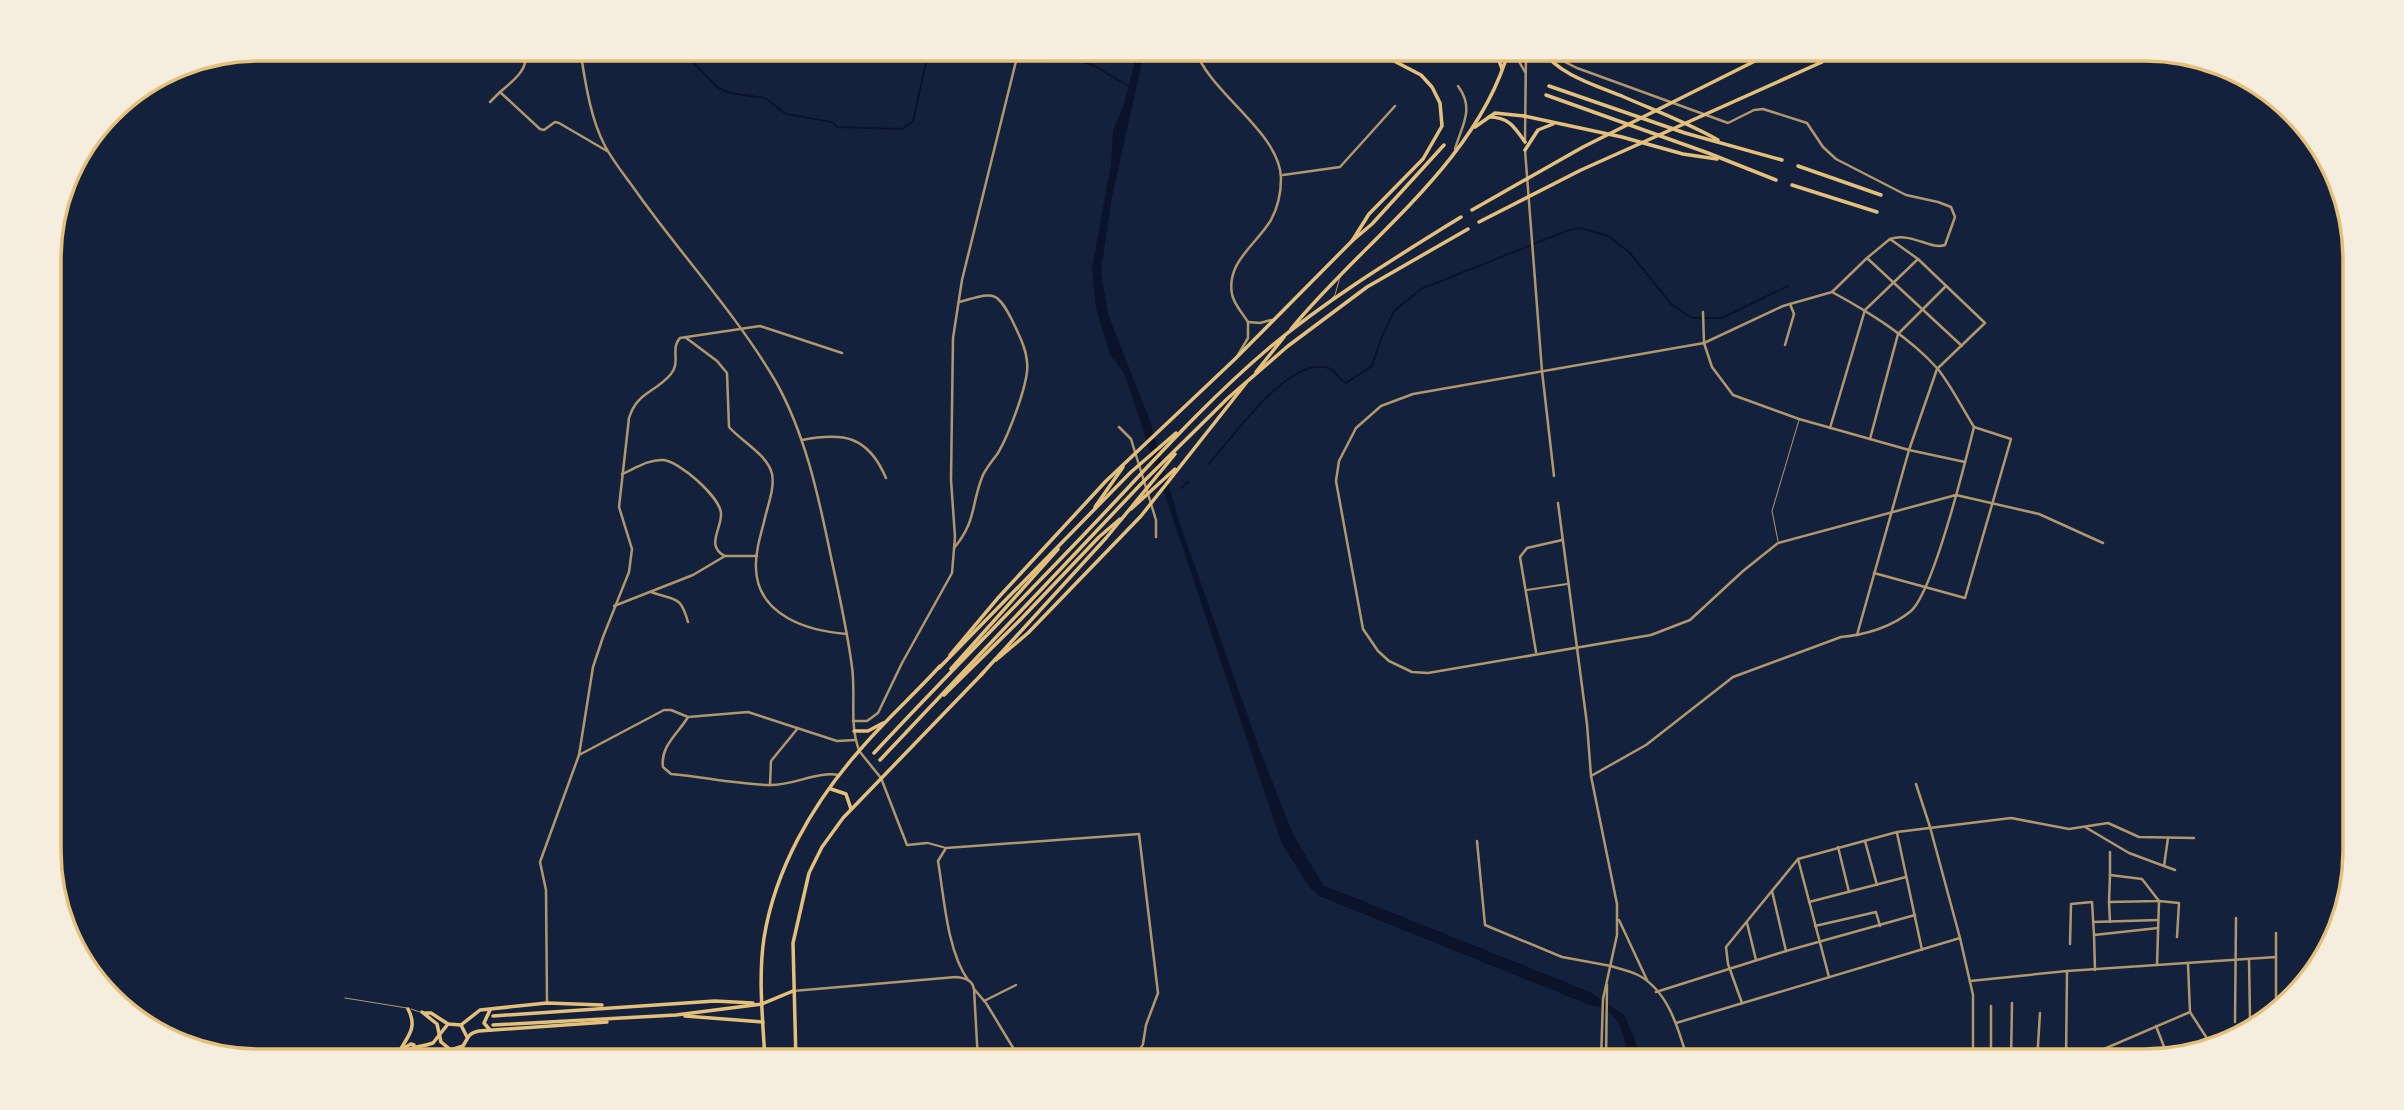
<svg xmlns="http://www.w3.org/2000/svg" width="2404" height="1110" font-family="'Open Sans',sans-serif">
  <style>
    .water { fill: #0b132b }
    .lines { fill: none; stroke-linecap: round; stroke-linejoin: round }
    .stream { stroke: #0b132b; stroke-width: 2 }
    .service { stroke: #b1986c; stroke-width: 1 }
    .pedestrian { stroke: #b1986c; stroke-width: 2 }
    .minor { stroke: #b1986c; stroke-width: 2.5 }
    .tertiary { stroke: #b1986c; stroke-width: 2.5 }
    .secondary { stroke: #e5c07b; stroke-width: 3.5 }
    .primary { stroke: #e5c07b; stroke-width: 3.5 }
    .trunk { stroke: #e5c07b; stroke-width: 3.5 }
    .rim { fill: none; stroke: #e5c07b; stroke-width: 3.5 }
  </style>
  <rect width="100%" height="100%" fill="#14213d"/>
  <path class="water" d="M 1138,49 L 1145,49 L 1112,197 L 1101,271 L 1108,314 L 1150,421 L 1179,521 L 1258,745 L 1292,832 L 1323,885 L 1590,992 L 1624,1015 L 1634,1037 L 1641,1061 L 1629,1061 C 1625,1039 1620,1007 1592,1006 L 1319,896 L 1310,888 L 1282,844 L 1124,373 L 1110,355 L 1096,308 L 1092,268 L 1111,164 L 1113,130 L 1123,107 Z"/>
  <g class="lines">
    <g class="stream">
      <path d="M 680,49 L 717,87 L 730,93 L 765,98 L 786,114 L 832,122 L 837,127 L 902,129 L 913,121 L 929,49"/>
      <path d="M 980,49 L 1011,61"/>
      <path d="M 1024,62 L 1076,60 L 1095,66 L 1128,86"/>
      <path d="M 1209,464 C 1233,437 1285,361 1324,367 C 1335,368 1337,378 1346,383 L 1372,366 L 1381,339 L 1394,311 L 1421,289 L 1569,230 L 1580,228 L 1608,236 L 1629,252 L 1672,305 L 1692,318 L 1722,318 L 1788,286"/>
      <path d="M 1181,488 L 1188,482"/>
    </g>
    <g class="service">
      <path d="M 1332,298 L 1335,295 L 1340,277"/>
      <path d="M 1778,541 L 1772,511 L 1799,420"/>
      <path d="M 345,998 L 407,1008"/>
      <path d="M 411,1009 L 420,1012"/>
    </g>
    <g class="pedestrian">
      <path d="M 1527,590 L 1567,584"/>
      <path d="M 928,843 L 946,848"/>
    </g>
    <g class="minor">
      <path d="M 525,49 C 530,69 514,80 500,92 L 540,129 L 544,130 L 555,122 L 559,123 L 607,151"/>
      <path d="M 1551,49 L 1567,63 L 1577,68 L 1728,123 L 1754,110 L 1763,109 L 1807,123 L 1823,147 L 1836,159 L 1906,195 L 1938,202 L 1951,207 L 1955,217 L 1945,245 C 1930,250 1912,232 1890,239"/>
      <path d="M 490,102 L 500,92"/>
      <path d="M 1867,258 L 1962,346"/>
      <path d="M 1832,292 L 1867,258 L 1890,239 L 1918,259"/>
      <path d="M 1703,312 L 1704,343 L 1712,367 L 1733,395 L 1799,419 L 1909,450 L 1965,462"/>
      <path d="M 685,337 L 717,361 L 727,373 L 729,427 C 741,441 768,455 772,474 C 775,489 767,507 764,522 C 760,537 755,554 756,569 C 758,616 808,631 847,634"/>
      <path d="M 1785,345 L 1794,314 L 1790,304"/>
      <path d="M 1119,427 L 1131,439 L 1156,520 L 1156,537"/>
      <path d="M 1830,428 L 1865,310 L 1918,259 L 1985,323 L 1937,369 L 1909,450 L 1857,635"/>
      <path d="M 1870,439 L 1898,334 L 1945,287"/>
      <path d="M 802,440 C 844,432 868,436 886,478"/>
      <path d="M 622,474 C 634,469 649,459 663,460 C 679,461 719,496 721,513 C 722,529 705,546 725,556"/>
      <path d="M 954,548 C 977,521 971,503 983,475 C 987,467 993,460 998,453 C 1008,436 1030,381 1027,362 C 1026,348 1019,335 1013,322 C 996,288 993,293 959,302"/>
      <path d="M 1874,573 L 1965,598 L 2011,439 L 1974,427"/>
      <path d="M 651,592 C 675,601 680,594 688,622"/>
      <path d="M 614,606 L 693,575 L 725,556 L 757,556"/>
      <path d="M 1536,652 L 1520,557 L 1527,548 L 1562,540"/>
      <path d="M 688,717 C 678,734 660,746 663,767 L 671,774 C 704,777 737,784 769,785 C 793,786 816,771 839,775"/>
      <path d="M 853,721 L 867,721 L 878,713 L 902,663 L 952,573 L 955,537 L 951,480 L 953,338 L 962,280 L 1019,49"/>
      <path d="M 860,752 L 881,778 L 907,845 L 927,843"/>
      <path d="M 579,755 L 664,710 L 671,710 L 688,717 L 748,712 L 837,741 L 855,740"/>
      <path d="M 1591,776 L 1646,745 L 1733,677 L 1841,637 C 1865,635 1892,627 1911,611 C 1934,590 1965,463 1974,427 C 1962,408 1951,385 1937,368 C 1908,336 1869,312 1832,292 L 1783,306 L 1704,343 L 1413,394 L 1381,406 L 1356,428 L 1339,461 L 1336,481 L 1363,629 L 1378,651 L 1389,661 L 1412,672 L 1428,673 L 1651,635 L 1690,620 L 1743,571 L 1778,543 L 1956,495 L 2039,514 L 2103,543"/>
      <path d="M 770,785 L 771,761 L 798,728"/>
      <path d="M 2085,827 L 2129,853 L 2164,866"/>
      <path d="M 1897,833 L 1922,950"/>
      <path d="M 2168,838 L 2164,866 L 2175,870"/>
      <path d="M 1477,841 L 1485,925 L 1562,957 L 1611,966"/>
      <path d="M 1865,841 L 1877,885"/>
      <path d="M 1838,847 L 1849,892"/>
      <path d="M 2110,852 L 2110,875"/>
      <path d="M 1798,859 L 1829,977"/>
      <path d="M 2110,875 L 2142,879 L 2159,901 L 2109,902 Z"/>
      <path d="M 1772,891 L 1786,951"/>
      <path d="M 1809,902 L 1906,877"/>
      <path d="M 2109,902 L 2110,922"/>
      <path d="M 2093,922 L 2158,920"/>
      <path d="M 1747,923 L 1756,960"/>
      <path d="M 1815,926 L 1876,912 L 1880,926"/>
      <path d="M 2276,933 L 2276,957"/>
      <path d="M 2324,935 L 2325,954"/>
      <path d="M 2070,944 L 2071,904 L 2092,902 L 2094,935"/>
      <path d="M 2249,959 L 2250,1018 L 2270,1018"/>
      <path d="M 2188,964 L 2190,1012 L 2210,1043"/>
      <path d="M 2157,965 L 2159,901 L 2179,903 L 2177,937"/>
      <path d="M 2095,970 L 2094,935 L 2158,928"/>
      <path d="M 968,980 C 947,951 944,896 938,861 L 946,848 L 1139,834 L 1158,993 L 1146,1025 L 1143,1044 L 1134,1061"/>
      <path d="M 1970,981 L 2067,971 L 2276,957 L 2276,1013"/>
      <path d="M 974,989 L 986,1003 L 1021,1061"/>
      <path d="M 1656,992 L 1786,951 L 1915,915"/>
      <path d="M 984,1001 L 1016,985 L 1002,992"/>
      <path d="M 547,1002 L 546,890 L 540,862 L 579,755 L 593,667 L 603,637 L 629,572 L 632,549 L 619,507 L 629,418 C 637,392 655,393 671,374 C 681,362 670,348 680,338 L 760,326 L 842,353"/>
      <path d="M 1742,1003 L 1728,964 L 1726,947 L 1798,859 L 1897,832 L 2011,818 L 2069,829 L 2108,823 L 2139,837 L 2194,838"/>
      <path d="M 2235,1022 L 2236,918"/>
      <path d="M 1676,1023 L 1960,938 L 1930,827 L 1916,784"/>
      <path d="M 2156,1026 L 2168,1057"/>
      <path d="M 2246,1031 L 2250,1018"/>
      <path d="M 460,1048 L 466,1061"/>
      <path d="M 1973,1054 L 2038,1053 L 2066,1051"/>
      <path d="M 1991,1061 L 1991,1006"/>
      <path d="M 2011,1061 L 2012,1003"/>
      <path d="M 2037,1061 L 2040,1013"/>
      <path d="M 2066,1061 L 2067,971"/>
      <path d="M 2076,1061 L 2190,1012"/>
    </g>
    <g class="tertiary">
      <path d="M 580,49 C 585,80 590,118 605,146 C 614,163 627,178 638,194 C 683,257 737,315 776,382 C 805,434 818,494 830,552 C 838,590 847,628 852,667 C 856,695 849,724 859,750"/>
      <path d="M 1195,49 C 1209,93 1280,132 1281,178 C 1281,192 1278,207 1271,220 C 1257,244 1226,262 1232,294 C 1233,303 1243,314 1248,322"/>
      <path d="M 1512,49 L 1525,72"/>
      <path d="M 1525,140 L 1526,49"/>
      <path d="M 1455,149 C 1462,125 1475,109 1458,86"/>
      <path d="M 1525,150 L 1542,371 L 1554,476"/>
      <path d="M 1283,175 L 1340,167 L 1395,106"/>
      <path d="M 1248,322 L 1260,323 L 1271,320"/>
      <path d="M 1238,355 L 1248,338 L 1248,322"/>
      <path d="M 1558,503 L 1587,724 L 1591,776 L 1617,904 L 1617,935 L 1603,999 L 1601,1061"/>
      <path d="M 1619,920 L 1647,980"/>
      <path d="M 1960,938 L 1973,995 L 1973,1061"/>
      <path d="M 1611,966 C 1620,969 1630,971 1638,975 C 1669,991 1679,1031 1688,1061"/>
      <path d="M 793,991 L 956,977 C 964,978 972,979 974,989 L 978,1061"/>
      <path d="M 1606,1061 L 1607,985"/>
    </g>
    <g class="secondary">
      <path d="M 490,1010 L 484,1023 L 490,1030"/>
      <path d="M 422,1012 L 437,1024 L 441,1042 L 451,1050 L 463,1046 C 468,1038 468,1033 479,1031 L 607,1022"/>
      <path d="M 425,1013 L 431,1013 L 448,1024 L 461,1025 L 467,1037"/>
      <path d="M 493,1016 L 715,1001 L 753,1003"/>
      <path d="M 685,1016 L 763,1022"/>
      <path d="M 461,1025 L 480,1010 L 547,1003 L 602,1005"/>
      <path d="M 493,1025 L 676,1015 L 762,1004 L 793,991"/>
      <path d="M 400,1050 C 410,1034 417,1026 408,1009"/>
      <path d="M 408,1051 L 417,1055 L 423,1061"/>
      <path d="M 391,1061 L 400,1050 L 411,1044 L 414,1045"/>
      <path d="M 397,1061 C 414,1042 413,1050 433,1043 L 448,1024"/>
      <path d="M 407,1061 L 410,1058"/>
      <path d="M 440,1061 L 443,1054 L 449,1051"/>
    </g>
    <g class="primary">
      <path d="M 1489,117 C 1508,117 1514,126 1525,142"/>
      <path d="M 1475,127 L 1495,113 L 1524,116"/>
      <path d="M 1291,329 C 1363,241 1478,163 1509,49"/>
      <path d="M 1256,372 L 1284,337"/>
      <path d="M 1095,507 L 1123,467"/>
      <path d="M 1131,509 L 1175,469"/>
      <path d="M 950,655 L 997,599 L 1106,481 L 1234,360 L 1352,241 L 1372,224 L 1444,145"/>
      <path d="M 996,660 L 1028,633 L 1141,516 L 1246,383"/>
      <path d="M 951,669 L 1058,549"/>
      <path d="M 944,695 L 1021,619 L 1099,537 L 1120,519"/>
      <path d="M 854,731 L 868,731 L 883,723"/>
      <path d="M 831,789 L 846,794 L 851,809"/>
      <path d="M 765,1061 C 763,1021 758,978 764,938 C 775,869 813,803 859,751 C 884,721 914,695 940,666"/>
      <path d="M 796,1061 L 793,943 L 809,873 L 822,847 L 843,818 L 983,673"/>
    </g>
    <g class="trunk">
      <path d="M 1495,49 L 1502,69"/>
      <path d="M 1541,49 C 1560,76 1595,85 1624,97 C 1656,111 1688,123 1718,140"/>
      <path d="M 1549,86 L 1685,133 L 1782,160"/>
      <path d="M 1546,95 L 1708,153 L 1776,180"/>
      <path d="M 1524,116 L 1622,137 L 1683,154 L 1717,159"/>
      <path d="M 1525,150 L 1538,130 L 1553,124"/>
      <path d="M 1798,166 L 1881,195"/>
      <path d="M 1792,185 L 1877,212"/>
      <path d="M 1472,210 L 1583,147 L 1779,49"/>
      <path d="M 1479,222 L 1581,170 L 1822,62"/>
      <path d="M 1352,241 L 1369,214 L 1423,159 L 1442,126 L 1440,103 L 1432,87 L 1421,75 L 1371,49"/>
      <path d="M 939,668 L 1131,472 L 1176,433"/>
      <path d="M 981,675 L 1106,538 L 1175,454"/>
      <path d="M 874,753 C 939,683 1006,616 1072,547 C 1137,480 1197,409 1269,348 C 1329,298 1395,258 1461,217"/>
      <path d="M 880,760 L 1140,485 L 1228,398 L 1288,346 L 1367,287 L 1468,229"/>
    </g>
  </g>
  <path d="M0 0H2404V1110H0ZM259 61H2145A198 198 0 0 1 2343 259V851A198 198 0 0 1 2145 1049H259A198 198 0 0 1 61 851V259A198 198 0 0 1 259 61Z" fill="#f5edde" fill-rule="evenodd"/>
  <path class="rim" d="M259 61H2145A198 198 0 0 1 2343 259V851A198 198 0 0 1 2145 1049H259A198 198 0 0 1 61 851V259A198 198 0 0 1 259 61Z"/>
</svg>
